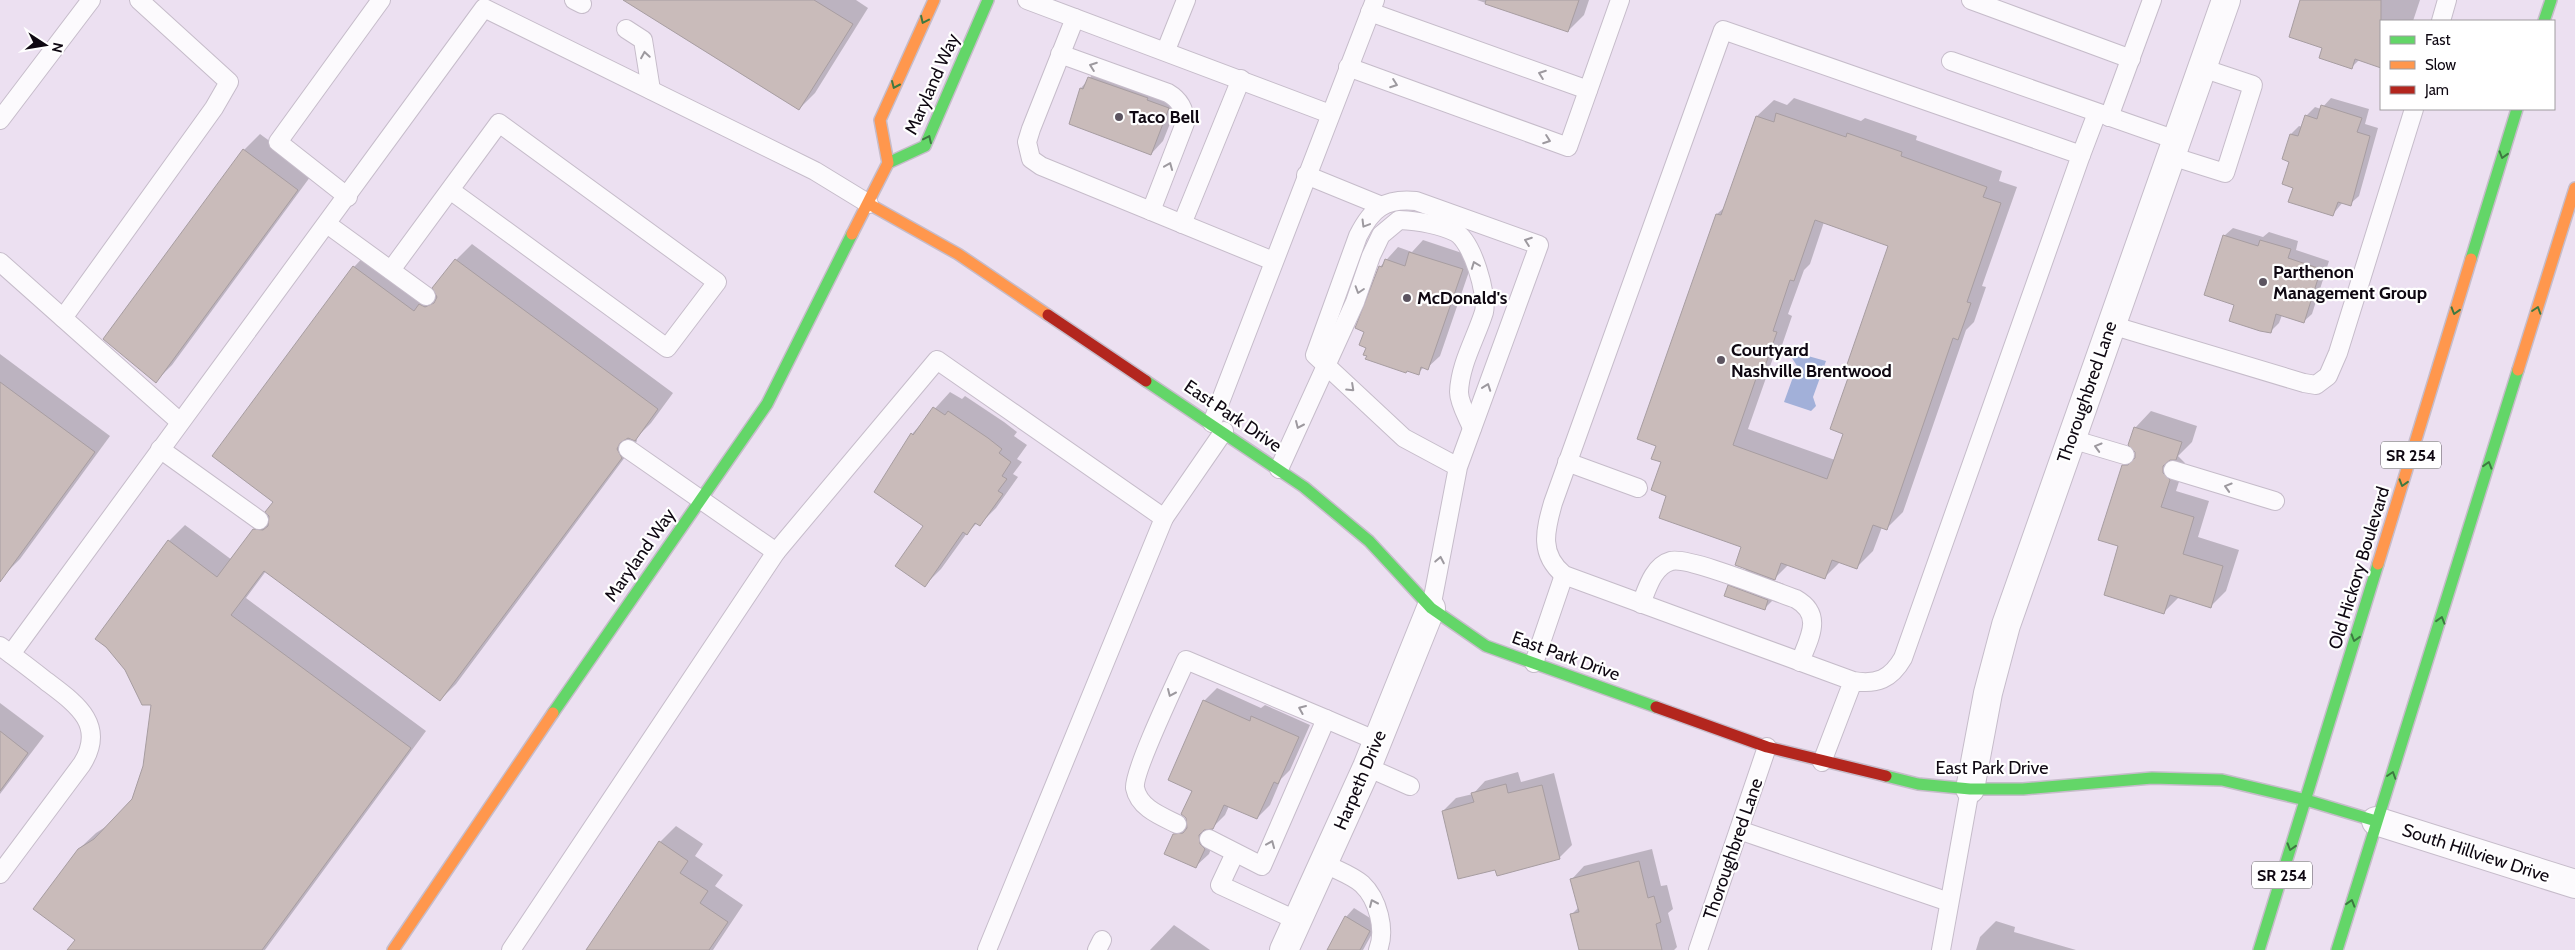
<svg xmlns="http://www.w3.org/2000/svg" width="2575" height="950" font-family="Cabin,sans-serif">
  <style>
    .water { fill: #a2b0d9 }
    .shadow { fill: #0003; fill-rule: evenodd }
    .building { fill: #c9bbba; stroke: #a79da1; fill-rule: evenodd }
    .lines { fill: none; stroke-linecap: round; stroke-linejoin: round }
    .lane-casing { stroke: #c6bcca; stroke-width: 20 }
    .street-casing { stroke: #c6bcca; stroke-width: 30 }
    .fast-casing { stroke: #c6bcca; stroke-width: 14 }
    .slow-casing { stroke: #c6bcca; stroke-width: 14 }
    .jam-casing { stroke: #c6bcca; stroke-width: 14 }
    .lane { stroke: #fcfafd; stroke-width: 18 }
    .street { stroke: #fcfafd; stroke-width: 28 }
    .fast { stroke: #63d668; stroke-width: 11 }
    .slow { stroke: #ff974d; stroke-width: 11 }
    .jam { stroke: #b3261e; stroke-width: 11 }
    .oneway { stroke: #3d7941 }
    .oneway2 { stroke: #9d999f }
    .poi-dot { fill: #5c5460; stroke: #fff; stroke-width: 2 }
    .labels { text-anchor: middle; stroke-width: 4.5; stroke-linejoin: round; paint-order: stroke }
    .shield { fill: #fff; stroke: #575259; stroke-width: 1 }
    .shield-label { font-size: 16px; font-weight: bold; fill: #0f0812 }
    .street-label { font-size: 18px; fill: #0f0812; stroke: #fff }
    .poi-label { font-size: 18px; font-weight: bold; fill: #0f0812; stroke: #fff; text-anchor: start }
  </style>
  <rect width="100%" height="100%" fill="#ece0f1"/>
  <path class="water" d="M 1797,353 L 1826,361 L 1813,397 L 1816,406 L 1811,411 L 1784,402 L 1797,366 L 1792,358 Z"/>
  <g class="shadow">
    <path d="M 625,0 L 856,0 L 868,8 L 815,93 L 799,109 Z"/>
    <path d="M 1477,0 L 1589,0 L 1584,15 L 1568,31 Z"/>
    <path d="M 2302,0 L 2420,0 L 2413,21 L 2381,21 L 2381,66 L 2360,59 L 2352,67 L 2324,47 Z"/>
    <path d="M 1101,65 L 1181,96 L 1163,141 L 1151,154 L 1081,88 Z"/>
    <path d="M 1794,98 L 1861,121 L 1865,118 L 1917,136 L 1916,140 L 2002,171 L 1999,181 L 2017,187 L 1982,286 L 1986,287 L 1974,322 L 1966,330 L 1903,512 L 1887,528 L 1882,527 L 1873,551 L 1857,567 L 1840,562 L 1825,577 L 1789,564 L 1773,580 L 1784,584 L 1780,593 L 1764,609 L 1729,586 L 1747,568 L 1743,546 L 1668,495 L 1662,462 L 1717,214 L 1726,206 L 1757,116 L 1774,100 L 1787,105 ZM 1824,222 L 1890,245 L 1849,377 L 1844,433 L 1835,460 L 1748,429 L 1773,358 L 1780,351 L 1792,316 L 1788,314 L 1804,270 L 1810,264 Z"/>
    <path d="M 2331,98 L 2369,109 L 2365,124 L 2378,128 L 2359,196 L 2350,204 L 2343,202 L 2333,214 L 2294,187 L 2290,161 L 2291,134 L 2299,126 L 2303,127 L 2306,116 L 2315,107 L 2321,109 Z"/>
    <path d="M 260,134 L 313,173 L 172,365 L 156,381 L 105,339 L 244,150 Z"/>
    <path d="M 2233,228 L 2263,237 L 2269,232 L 2298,241 L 2296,250 L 2329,261 L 2312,314 L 2303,322 L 2282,315 L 2279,323 L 2271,331 L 2235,304 L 2224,236 Z"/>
    <path d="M 1423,240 L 1474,257 L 1440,356 L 1427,368 L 1424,367 L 1418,373 L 1367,347 L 1365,331 L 1380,267 L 1398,247 L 1412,252 Z"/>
    <path d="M 472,244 L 673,393 L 651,423 L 636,438 L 637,441 L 456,684 L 440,700 L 266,571 L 246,598 L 426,731 L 265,950 L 69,950 L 76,940 L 79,849 L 96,833 L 110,824 L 133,799 L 145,767 L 153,704 L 114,655 L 97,639 L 169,541 L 185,525 L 232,560 L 254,529 L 269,514 L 274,501 L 214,456 L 354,267 L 370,250 L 430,295 L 456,260 Z"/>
    <path d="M 0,354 L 110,436 L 20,559 L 4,575 L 0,573 Z"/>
    <path d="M 950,392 L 962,399 L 965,396 L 1004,422 L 1017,432 L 1014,436 L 1027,445 L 1017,459 L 1022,462 L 1013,474 L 1018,477 L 996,508 L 980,524 L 977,523 L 967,533 L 941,569 L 925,585 L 925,526 L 912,434 Z"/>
    <path d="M 2151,411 L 2197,426 L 2192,442 L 2178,456 L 2185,463 L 2176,491 L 2209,501 L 2198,537 L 2239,550 L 2226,591 L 2210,607 L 2179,597 L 2164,612 L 2120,546 L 2123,466 L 2137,452 L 2135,428 Z"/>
    <path d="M 1217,688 L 1261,708 L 1265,705 L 1310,725 L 1290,770 L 1281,779 L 1270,805 L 1257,818 L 1229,806 L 1225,815 L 1212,828 L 1216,836 L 1209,854 L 1196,866 L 1174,834 L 1187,821 L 1204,701 Z"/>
    <path d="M 0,703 L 44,736 L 0,794 Z"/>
    <path d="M 1518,772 L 1521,782 L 1554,773 L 1572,845 L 1559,858 L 1496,868 L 1443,811 L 1456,798 L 1473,794 L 1485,781 Z"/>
    <path d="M 676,826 L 703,844 L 695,856 L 723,875 L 715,886 L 743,905 L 713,950 L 588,950 L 660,842 Z"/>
    <path d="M 1652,849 L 1661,886 L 1667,885 L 1673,909 L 1668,913 L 1677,947 L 1674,950 L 1591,950 L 1571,915 L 1579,907 L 1572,879 L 1584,866 Z"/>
    <path d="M 1354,908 L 1378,923 L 1363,950 L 1328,950 L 1346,917 Z"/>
    <path d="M 1996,921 L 2015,927 L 2014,932 L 2076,950 L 1976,950 L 1980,937 Z"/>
    <path d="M 1174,925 L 1210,950 L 1150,950 Z"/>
  </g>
  <g class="building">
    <path d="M 623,0 L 814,0 L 853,24 L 799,110 Z"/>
    <path d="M 1486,0 L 1579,0 L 1568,32 L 1485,4 Z"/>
    <path d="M 2300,0 L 2381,0 L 2381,68 L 2355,59 L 2352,69 L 2319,58 L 2322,48 L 2289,37 Z"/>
    <path d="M 1088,77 L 1148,98 L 1147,100 L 1169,108 L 1151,155 L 1069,124 L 1080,88 L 1083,89 Z"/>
    <path d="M 2321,105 L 2362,118 L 2357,132 L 2370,136 L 2351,206 L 2338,202 L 2333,216 L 2288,202 L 2293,188 L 2282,184 L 2289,162 L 2282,159 L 2290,134 L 2298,136 L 2305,115 L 2317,119 Z"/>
    <path d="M 1776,113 L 1846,137 L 1847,133 L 1902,152 L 1901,156 L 1987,187 L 1983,197 L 2001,203 L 1967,302 L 1971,303 L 1958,340 L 1953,338 L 1887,530 L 1873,525 L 1857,569 L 1832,560 L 1825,579 L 1781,563 L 1775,580 L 1735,565 L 1741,547 L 1659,518 L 1666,496 L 1651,490 L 1661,462 L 1651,459 L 1656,446 L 1637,439 L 1716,214 L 1721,215 L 1756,116 L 1774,122 ZM 1815,220 L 1888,246 L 1843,376 L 1848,378 L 1830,429 L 1843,434 L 1827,479 L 1733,445 L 1760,367 L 1764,369 L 1777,332 L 1773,331 L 1790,280 L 1794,281 Z"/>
    <path d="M 243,149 L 298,190 L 156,383 L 103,339 Z"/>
    <path d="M 2223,235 L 2258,246 L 2260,240 L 2291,249 L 2288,258 L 2321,269 L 2304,323 L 2276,314 L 2271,333 L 2260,331 L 2229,321 L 2234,305 L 2204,295 Z"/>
    <path d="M 1409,252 L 1463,269 L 1428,370 L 1421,367 L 1419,375 L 1407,371 L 1406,373 L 1365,359 L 1367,356 L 1363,355 L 1366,348 L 1359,345 L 1364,332 L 1355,328 L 1379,266 L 1382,267 L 1385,259 L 1405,266 Z"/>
    <path d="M 455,259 L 658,409 L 635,441 L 628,438 L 620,443 L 617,449 L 622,458 L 440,701 L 264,571 L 231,615 L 411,748 L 262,950 L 67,950 L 75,940 L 33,909 L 78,849 L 94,839 L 132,799 L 143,766 L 151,705 L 142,705 L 125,670 L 106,647 L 95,639 L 168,540 L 217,577 L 253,529 L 263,530 L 268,526 L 269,516 L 265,512 L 273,502 L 212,456 L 353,266 L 414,311 L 419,304 L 425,307 L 434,303 L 437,297 L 432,288 Z"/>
    <path d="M 0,382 L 95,452 L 0,582 Z"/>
    <path d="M 933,407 L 945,415 L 948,411 L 988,438 L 1002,449 L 999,453 L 1011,462 L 1002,476 L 1007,479 L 998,491 L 1003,494 L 980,526 L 975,523 L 967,535 L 963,532 L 925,587 L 895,566 L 923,526 L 874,492 L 911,433 L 913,435 Z"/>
    <path d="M 2134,427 L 2182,442 L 2176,460 L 2170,460 L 2163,466 L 2163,473 L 2170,480 L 2161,507 L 2194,517 L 2183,554 L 2223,566 L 2211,608 L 2170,595 L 2164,614 L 2104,595 L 2118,546 L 2098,540 L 2122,465 L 2128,465 L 2135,458 L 2135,452 L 2128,445 Z"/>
    <path d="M 1728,585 L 1768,600 L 1765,610 L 1724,596 Z"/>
    <path d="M 1203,700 L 1250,721 L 1251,716 L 1299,737 L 1278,784 L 1274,782 L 1257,819 L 1224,805 L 1213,829 L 1204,830 L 1199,835 L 1200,844 L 1205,849 L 1196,868 L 1164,854 L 1173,834 L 1183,833 L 1187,828 L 1186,818 L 1181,814 L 1192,791 L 1168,780 Z"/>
    <path d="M 0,731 L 28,753 L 0,791 Z"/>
    <path d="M 1506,784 L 1508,793 L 1542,785 L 1560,859 L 1497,876 L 1495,870 L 1458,879 L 1442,811 L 1474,802 L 1471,793 Z"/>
    <path d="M 659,841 L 688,861 L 680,873 L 708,891 L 700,903 L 728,922 L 709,950 L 586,950 Z"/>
    <path d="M 1639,861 L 1648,898 L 1654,896 L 1661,922 L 1656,924 L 1662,950 L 1579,950 L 1570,914 L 1579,912 L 1570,879 Z"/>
    <path d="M 1345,916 L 1370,931 L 1360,950 L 1327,950 Z"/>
  </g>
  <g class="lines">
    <g class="lane-casing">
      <g id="lane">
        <path d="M 574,0 L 582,4"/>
        <path d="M 1027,0 L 1330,114"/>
        <path d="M 1971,0 L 2131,59"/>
        <path d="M 1370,12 L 1588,90"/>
        <path d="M 1075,18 L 1031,129 L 1027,142 L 1031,159 L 1041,166 L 1273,261"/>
        <path d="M 2441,21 L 2447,0"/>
        <path d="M 626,29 L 643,40 L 651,90"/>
        <path d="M 1166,50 L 1186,0"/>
        <path d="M 1060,54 L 1168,93 C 1180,100 1185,109 1185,123 L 1151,211"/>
        <path d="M 1951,61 L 2176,140"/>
        <path d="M 1348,67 L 1568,147 L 1620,0"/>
        <path d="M 2109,117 L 2152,0"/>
        <path d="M 0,120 L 91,0"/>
        <path d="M 2081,155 L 2097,113"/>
        <path d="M 2171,156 L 2225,173 L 2253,85 L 2202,68"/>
        <path d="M 1306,175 L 1382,206"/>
        <path d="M 348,197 L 278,142 L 381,0"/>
        <path d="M 327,224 L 426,296"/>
        <path d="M 1182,224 L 1241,79"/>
        <path d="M 0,262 L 180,422"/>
        <path d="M 391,270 L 499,123 L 717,282 L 667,348 L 450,190"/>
        <path d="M 63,318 L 214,108 L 229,82 L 139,0"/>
        <path d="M 2111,325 L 2304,383 L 2316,385 L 2328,376 L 2338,353 L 2414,109"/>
        <path d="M 1212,423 L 1375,0"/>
        <path d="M 2071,439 L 2125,455"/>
        <path d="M 160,449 L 259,520"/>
        <path d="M 628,449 L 776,552"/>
        <path d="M 1567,462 L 1638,488"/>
        <path d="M 1279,469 L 1355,302 L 1371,256 L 1381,235 L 1399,220 C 1418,221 1438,224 1455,232 C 1472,240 1488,295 1484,312 C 1476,338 1460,364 1459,392 C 1459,403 1468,418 1472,428"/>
        <path d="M 2173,470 L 2275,501"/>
        <path d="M 1641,604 C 1647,589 1653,566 1671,561 C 1688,556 1775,592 1796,599 C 1824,615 1809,638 1800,662"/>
        <path d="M 1431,608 L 1458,467 L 1539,245 L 1416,201 C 1385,198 1372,208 1358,236 L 1315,355 L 1404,438 L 1458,467"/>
        <path d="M 0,646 C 15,657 31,669 46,681 C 75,703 107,724 82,764 L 0,874"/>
        <path d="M 11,654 L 484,8 L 815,171 L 869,204"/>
        <path d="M 1534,663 L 1564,575"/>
        <path d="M 1326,719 L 1377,741"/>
        <path d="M 1822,762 L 1853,681 C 1877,685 1891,679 1903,658 L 2081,155 L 1723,30 L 1553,503 C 1545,531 1539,554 1564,575 L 1853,681"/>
        <path d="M 1367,767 L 1410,786"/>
        <path d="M 1177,824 C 1161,816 1139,808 1135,788 C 1133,772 1177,680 1186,660 L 1326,719 L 1262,866 L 1209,839"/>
        <path d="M 1739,830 L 1949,902"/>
        <path d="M 1235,853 L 1220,885 L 1298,921"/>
        <path d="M 1324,863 C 1336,870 1352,875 1362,884 C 1378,899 1386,930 1378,950"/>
        <path d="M 511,950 L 776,552 L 937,360 L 1164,518"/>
        <path d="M 987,950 L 1164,518 L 1224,431"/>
        <path d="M 1097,950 L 1102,940"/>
        <path d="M 1698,950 L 1767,747"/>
        <path d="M 1941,950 L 1970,789"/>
      </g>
    </g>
    <g class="street-casing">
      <g id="street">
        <path d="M 1970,789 L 1988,693 L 2006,625 L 2226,0"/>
        <path d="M 2376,821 L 2575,884"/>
        <path d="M 1284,950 L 1367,767 L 1431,608"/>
      </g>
    </g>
    <g class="fast-casing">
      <g id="fast">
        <path d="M 2544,21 L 2551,0"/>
        <path d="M 888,163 L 925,146 L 988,0"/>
        <path d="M 2471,259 L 2517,109"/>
        <path d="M 1146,381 L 1304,487 L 1369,541 L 1431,608 L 1486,646 L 1656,707"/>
        <path d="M 553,713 L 767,404 L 852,234"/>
        <path d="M 1886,776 L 1918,784 L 1970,789 L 2023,789 L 2152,778 L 2222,780 L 2306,800 L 2376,821"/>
        <path d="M 2259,950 L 2378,564"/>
        <path d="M 2337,950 L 2518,370"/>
      </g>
    </g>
    <g class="slow-casing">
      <g id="slow">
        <path d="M 869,204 L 958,254 L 1048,315"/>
        <path d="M 852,234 L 888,163 L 880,120 L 934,0"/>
        <path d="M 2518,370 L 2575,188"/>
        <path d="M 2378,564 L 2471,259"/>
        <path d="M 393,950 L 553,713"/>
      </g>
    </g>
    <g class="jam-casing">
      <g id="jam">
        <path d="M 1048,315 L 1146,381"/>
        <path d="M 1656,707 L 1767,747 L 1886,776"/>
      </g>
    </g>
    <use href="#lane" class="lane"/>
    <use href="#street" class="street"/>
    <use href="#fast" class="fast"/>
    <use href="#slow" class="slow"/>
    <use href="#jam" class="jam"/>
  </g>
  <defs><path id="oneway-chevron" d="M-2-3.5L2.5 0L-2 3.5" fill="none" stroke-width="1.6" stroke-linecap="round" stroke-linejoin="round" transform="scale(1.25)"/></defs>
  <g class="oneway">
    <use href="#oneway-chevron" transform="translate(924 20) rotate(115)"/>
    <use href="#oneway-chevron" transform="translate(895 85) rotate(114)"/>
    <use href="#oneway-chevron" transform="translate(928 139) rotate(-65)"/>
    <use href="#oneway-chevron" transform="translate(2503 155) rotate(107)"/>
    <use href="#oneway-chevron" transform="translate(2537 310) rotate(-72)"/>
    <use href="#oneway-chevron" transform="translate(2455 311) rotate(107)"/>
    <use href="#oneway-chevron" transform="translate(2488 465) rotate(-73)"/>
    <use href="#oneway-chevron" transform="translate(2403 483) rotate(107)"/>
    <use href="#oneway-chevron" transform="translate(2441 620) rotate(-73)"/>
    <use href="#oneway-chevron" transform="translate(2355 638) rotate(107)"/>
    <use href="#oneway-chevron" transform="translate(2392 775) rotate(-72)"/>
    <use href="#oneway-chevron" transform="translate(2291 847) rotate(107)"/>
    <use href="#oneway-chevron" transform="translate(2351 903) rotate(-73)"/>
  </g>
  <g class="oneway2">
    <use href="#oneway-chevron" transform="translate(645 55) rotate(-99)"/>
    <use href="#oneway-chevron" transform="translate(1093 66) rotate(-160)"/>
    <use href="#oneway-chevron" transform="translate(1542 74) rotate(-160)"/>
    <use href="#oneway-chevron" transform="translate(1394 84) rotate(20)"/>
    <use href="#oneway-chevron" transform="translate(1547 140) rotate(20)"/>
    <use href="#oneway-chevron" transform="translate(1169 166) rotate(-68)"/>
    <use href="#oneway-chevron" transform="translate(1365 224) rotate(121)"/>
    <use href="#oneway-chevron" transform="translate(1528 241) rotate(-160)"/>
    <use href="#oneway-chevron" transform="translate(1475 265) rotate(-111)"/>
    <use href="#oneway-chevron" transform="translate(1359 290) rotate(108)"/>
    <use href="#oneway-chevron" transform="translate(1487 387) rotate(-70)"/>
    <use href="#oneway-chevron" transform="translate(1351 388) rotate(43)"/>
    <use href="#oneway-chevron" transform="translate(1299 425) rotate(114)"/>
    <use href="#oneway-chevron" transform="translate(2098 447) rotate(-164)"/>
    <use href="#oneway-chevron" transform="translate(2228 487) rotate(-163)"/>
    <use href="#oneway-chevron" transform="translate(1440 560) rotate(-79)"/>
    <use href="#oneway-chevron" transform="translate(1171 693) rotate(114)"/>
    <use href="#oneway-chevron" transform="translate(1302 709) rotate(-157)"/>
    <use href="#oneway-chevron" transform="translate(1271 844) rotate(-67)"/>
    <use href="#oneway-chevron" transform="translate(1373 903) rotate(-114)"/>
  </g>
  <g class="poi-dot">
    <circle cx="1119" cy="117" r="5"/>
    <circle cx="2263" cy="282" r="5"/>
    <circle cx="1407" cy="298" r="5"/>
    <circle cx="1721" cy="360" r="5"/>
  </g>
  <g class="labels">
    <g class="shield">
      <rect x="2381" y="441.5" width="60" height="27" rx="4"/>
      <rect x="2252" y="861.5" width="60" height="27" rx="4"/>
    </g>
    <g class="shield-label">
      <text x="2411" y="461">SR 254</text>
      <text x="2282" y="881">SR 254</text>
    </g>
    <g class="street-label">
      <text transform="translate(932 84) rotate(-66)" y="6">Maryland Way</text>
      <text transform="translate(2087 392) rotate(-71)" y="6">Thoroughbred Lane</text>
      <text transform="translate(1233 416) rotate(34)" y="6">East Park Drive</text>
      <text transform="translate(640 555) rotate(-55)" y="6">Maryland Way</text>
      <text transform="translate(2359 568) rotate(-73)" y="6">Old Hickory Boulevard</text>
      <text transform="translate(1566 656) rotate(20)" y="6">East Park Drive</text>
      <text x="1992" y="774">East Park Drive</text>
      <text transform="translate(1360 780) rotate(-67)" y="6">Harpeth Drive</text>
      <text transform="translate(1733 849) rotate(-71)" y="6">Thoroughbred Lane</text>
      <text transform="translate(2476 853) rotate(18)" y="6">South Hillview Drive</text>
    </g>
    <g class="poi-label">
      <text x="1129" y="123">Taco Bell</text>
      <text x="2273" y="278">Parthenon<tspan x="2273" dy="21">Management Group</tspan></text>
      <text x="1417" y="304">McDonald's</text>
      <text x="1731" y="356">Courtyard<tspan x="1731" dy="21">Nashville Brentwood</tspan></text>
    </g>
  </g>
  <rect x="2380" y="20" width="175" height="90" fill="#ffffff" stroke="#9f9ca0"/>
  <rect x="2390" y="36" width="25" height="8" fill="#63d668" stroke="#9f9ca0"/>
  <text x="2425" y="45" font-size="15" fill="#0f0812">Fast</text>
  <rect x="2390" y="61" width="25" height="8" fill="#ff974d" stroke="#9f9ca0"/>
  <text x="2425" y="70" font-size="15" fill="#0f0812">Slow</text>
  <rect x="2390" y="86" width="25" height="8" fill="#b3261e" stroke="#9f9ca0"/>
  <text x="2425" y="95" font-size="15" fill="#0f0812">Jam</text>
  <g transform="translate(45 45) rotate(102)" stroke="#ffffff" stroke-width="4" paint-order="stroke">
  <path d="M0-4L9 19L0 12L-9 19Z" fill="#0f0812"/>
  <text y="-8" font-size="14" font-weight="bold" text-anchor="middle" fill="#0f0812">N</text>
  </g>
</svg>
